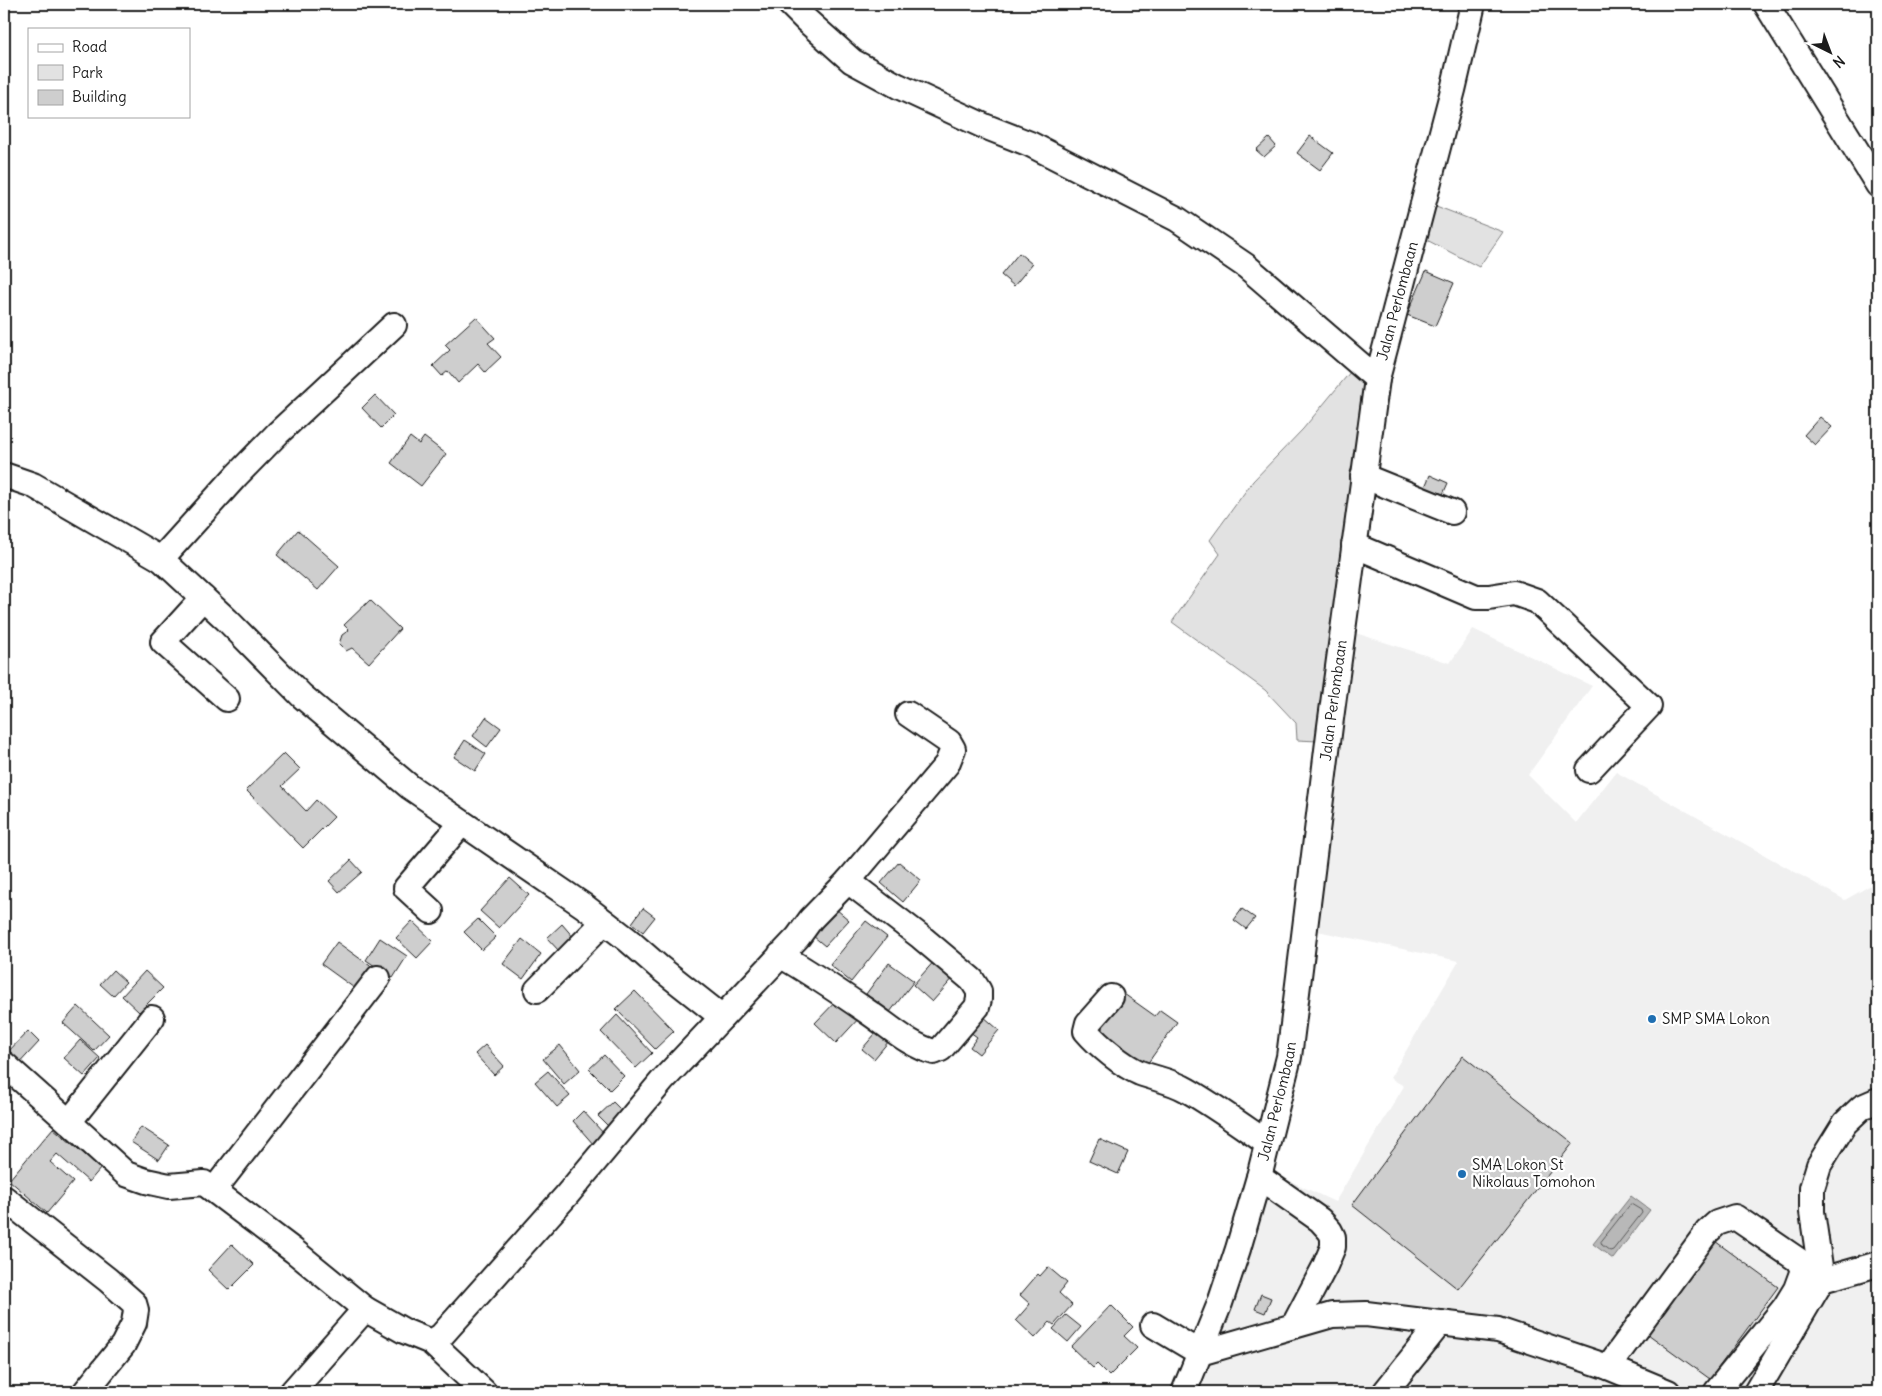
<svg xmlns="http://www.w3.org/2000/svg" width="1882" height="1396" font-family="Delius,sans-serif">
  <style>
    .built { fill: #f0f0f0 }
    .green { fill: #e2e2e2; stroke: #7f7f7f }
    .water { fill: #b8b8b8; stroke: #7a7a7a }
    .lines { fill: none; stroke-linecap: round; stroke-linejoin: round }
    .shore { stroke: #5a5a5a; stroke-width: 1 }
    .building { fill: #cecece; stroke: #1c1c1c }
    .minor-casing { stroke: #1c1c1c; stroke-width: 28 }
    .minor { stroke: #fff; stroke-width: 24 }
    .poi-dot { fill: #1f6fb2; stroke: #fff; stroke-width: 2 }
    .labels { text-anchor: middle; stroke-width: 4.5; stroke-linejoin: round; paint-order: stroke }
    .street-label { font-size: 15px; fill: #1c1c1c; stroke: #fff }
    .poi-label { font-size: 15px; fill: #1c1c1c; stroke: #fff; text-anchor: start }
  </style>
  <rect width="100%" height="100%" fill="#fff"/>
  <filter id="ink" filterUnits="userSpaceOnUse"><feTurbulence type="fractalNoise" baseFrequency=".02" numOctaves="2"/><feDisplacementMap in="SourceGraphic" scale="10" xChannelSelector="R" yChannelSelector="G"/><feConvolveMatrix kernelMatrix="1 2 1 2 8 2 1 2 1" color-interpolation-filters="sRGB"/></filter>
  <g filter="url(#ink)">
    <path class="built" d="M 1473,629 L 1592,686 L 1528,775 L 1576,823 L 1616,772 L 1845,900 L 1878,881 L 1878,1392 L 1183,1392 L 1261,1167 L 1335,1202 L 1404,1086 L 1390,1078 L 1459,961 L 1308,929 L 1346,630 L 1450,663 Z"/>
    <g class="green">
      <path d="M 1431,204 L 1503,232 L 1479,267 L 1421,237 Z"/>
      <path d="M 1351,371 L 1368,382 L 1318,741 L 1297,740 L 1296,723 L 1265,690 L 1172,622 L 1220,554 L 1210,540 L 1253,481 L 1303,429 Z"/>
    </g>
    <path class="water" d="M 1631,1196 L 1650,1210 L 1613,1259 L 1593,1244 Z"/>
    <g class="lines">
      <path class="shore" d="M 1631,1204 L 1641,1210 L 1642,1213 L 1613,1250 L 1610,1251 L 1602,1245 L 1601,1242 Z"/>
    </g>
    <g class="building">
      <path d="M 1310,136 L 1333,153 L 1320,170 L 1297,153 Z"/>
      <path d="M 1269,138 L 1276,146 L 1264,157 L 1256,150 Z"/>
      <path d="M 1019,253 L 1032,264 L 1014,286 L 1001,275 Z"/>
      <path d="M 1426,271 L 1454,283 L 1435,326 L 1407,315 Z"/>
      <path d="M 476,317 L 495,338 L 488,343 L 501,357 L 485,372 L 478,364 L 458,383 L 448,371 L 442,376 L 433,366 L 450,350 L 445,345 Z"/>
      <path d="M 375,395 L 394,415 L 381,428 L 362,408 Z"/>
      <path d="M 1820,417 L 1832,427 L 1815,445 L 1804,435 Z"/>
      <path d="M 410,437 L 419,444 L 424,437 L 446,454 L 421,486 L 391,463 Z"/>
      <path d="M 1430,475 L 1448,483 L 1440,501 L 1422,494 Z"/>
      <path d="M 298,530 L 339,566 L 318,590 L 277,555 Z"/>
      <path d="M 370,600 L 400,629 L 369,663 L 352,648 L 346,651 L 339,644 L 342,635 L 349,630 L 344,625 Z"/>
      <path d="M 486,717 L 501,728 L 487,747 L 473,736 Z"/>
      <path d="M 465,740 L 486,754 L 475,771 L 454,757 Z"/>
      <path d="M 284,753 L 300,769 L 282,786 L 306,811 L 316,800 L 334,817 L 303,848 L 246,790 Z"/>
      <path d="M 351,860 L 362,872 L 339,892 L 329,881 Z"/>
      <path d="M 899,862 L 921,880 L 903,902 L 881,883 Z"/>
      <path d="M 510,878 L 529,895 L 499,928 L 480,911 Z"/>
      <path d="M 830,904 L 849,920 L 825,946 L 807,931 Z"/>
      <path d="M 643,908 L 655,917 L 643,932 L 632,923 Z"/>
      <path d="M 1242,909 L 1255,918 L 1246,929 L 1234,920 Z"/>
      <path d="M 478,919 L 496,937 L 482,950 L 464,932 Z"/>
      <path d="M 412,921 L 433,941 L 417,958 L 396,938 Z"/>
      <path d="M 866,921 L 887,937 L 851,982 L 830,965 Z"/>
      <path d="M 562,924 L 574,938 L 559,951 L 547,938 Z"/>
      <path d="M 380,938 L 407,956 L 393,978 L 366,960 Z"/>
      <path d="M 522,939 L 541,954 L 523,979 L 503,964 Z"/>
      <path d="M 337,942 L 373,968 L 357,990 L 321,964 Z"/>
      <path d="M 936,959 L 955,976 L 932,1002 L 913,985 Z"/>
      <path d="M 889,963 L 914,981 L 890,1012 L 866,994 Z"/>
      <path d="M 113,970 L 126,982 L 113,996 L 100,984 Z"/>
      <path d="M 145,971 L 163,988 L 139,1012 L 122,996 Z"/>
      <path d="M 635,991 L 674,1031 L 655,1049 L 616,1009 Z"/>
      <path d="M 1124,994 L 1155,1016 L 1160,1010 L 1177,1022 L 1145,1067 L 1095,1037 Z"/>
      <path d="M 841,996 L 861,1016 L 836,1043 L 815,1023 Z"/>
      <path d="M 78,1006 L 109,1035 L 94,1051 L 63,1023 Z"/>
      <path d="M 617,1015 L 652,1053 L 636,1068 L 601,1032 Z"/>
      <path d="M 983,1016 L 999,1030 L 979,1054 L 970,1047 L 977,1037 L 970,1032 Z"/>
      <path d="M 882,1026 L 894,1035 L 874,1059 L 862,1049 Z"/>
      <path d="M 28,1031 L 39,1042 L 15,1068 L 4,1056 Z"/>
      <path d="M 80,1040 L 100,1058 L 84,1076 L 64,1058 Z"/>
      <path d="M 485,1045 L 504,1066 L 494,1075 L 475,1054 Z"/>
      <path d="M 560,1045 L 580,1070 L 564,1084 L 543,1059 Z"/>
      <path d="M 604,1055 L 624,1076 L 610,1090 L 589,1069 Z"/>
      <path d="M 1463,1056 L 1573,1143 L 1458,1289 L 1352,1205 Z"/>
      <path d="M 548,1071 L 570,1096 L 557,1107 L 535,1082 Z"/>
      <path d="M 613,1102 L 626,1115 L 611,1129 L 598,1116 Z"/>
      <path d="M 583,1111 L 605,1135 L 594,1145 L 573,1121 Z"/>
      <path d="M 141,1127 L 169,1145 L 159,1160 L 131,1142 Z"/>
      <path d="M 53,1128 L 101,1168 L 89,1182 L 57,1154 L 50,1162 L 73,1182 L 47,1213 L 9,1180 Z"/>
      <path d="M 1099,1139 L 1128,1152 L 1118,1174 L 1089,1161 Z"/>
      <path d="M 1708,1236 L 1778,1287 L 1710,1379 L 1641,1329 Z"/>
      <path d="M 232,1244 L 254,1265 L 229,1290 L 208,1270 Z"/>
      <path d="M 1048,1267 L 1067,1283 L 1059,1293 L 1072,1305 L 1054,1325 L 1050,1322 L 1035,1338 L 1016,1320 L 1030,1304 L 1020,1295 L 1038,1274 L 1040,1276 Z"/>
      <path d="M 1261,1294 L 1271,1298 L 1265,1313 L 1255,1309 Z"/>
      <path d="M 1111,1305 L 1133,1327 L 1124,1336 L 1137,1348 L 1109,1376 L 1097,1364 L 1093,1368 L 1071,1347 Z"/>
      <path d="M 1066,1315 L 1081,1327 L 1068,1342 L 1053,1329 Z"/>
    </g>
    <g class="lines">
      <g class="minor-casing">
        <g id="minor">
          <path d="M 790,4 L 806,20 L 852,61 L 898,86 L 984,126 L 1030,144 L 1177,219 L 1246,266 L 1377,379"/>
          <path d="M 1766,4 L 1878,185"/>
          <path d="M 394,325 L 278,433 L 236,476 L 161,559 L 227,620 L 302,696 L 410,787 L 584,906 L 628,940 L 660,968 L 722,1017"/>
          <path d="M 4,475 L 33,485 L 161,559"/>
          <path d="M 1363,476 L 1452,512"/>
          <path d="M 1354,545 L 1476,597 L 1489,597 L 1514,593 L 1537,601 L 1649,706 L 1589,770"/>
          <path d="M 203,598 L 163,642 L 227,699"/>
          <path d="M 848,881 L 947,764 L 953,749 L 949,742 L 908,714"/>
          <path d="M 431,911 L 406,888 L 462,823"/>
          <path d="M 537,990 L 604,922"/>
          <path d="M 1111,997 L 1088,1023 L 1086,1031 C 1098,1045 1123,1066 1140,1073 C 1156,1079 1172,1081 1187,1090 C 1215,1106 1241,1125 1267,1143"/>
          <path d="M 4,1064 L 69,1122 L 152,1018"/>
          <path d="M 69,1122 L 126,1174 L 146,1181 L 169,1186 L 204,1183 L 294,1251 L 365,1309"/>
          <path d="M 1259,1177 L 1320,1220 L 1330,1231 L 1333,1237 L 1333,1247 L 1325,1266 L 1294,1325"/>
          <path d="M 214,1190 L 378,978"/>
          <path d="M 4,1198 L 108,1280 L 134,1303 L 136,1310 L 134,1323 L 123,1345 L 85,1392"/>
          <path d="M 1822,1280 L 1878,1264"/>
          <path d="M 1153,1325 L 1200,1353 L 1332,1315 L 1366,1314 L 1440,1323"/>
          <path d="M 431,1342 L 484,1392"/>
          <path d="M 1608,1367 L 1707,1232 L 1717,1223 L 1735,1217 L 1798,1260 L 1803,1270 L 1796,1289 L 1785,1307 L 1716,1392"/>
          <path d="M 292,1392 L 365,1309 L 404,1331 L 431,1342 L 441,1336 L 566,1196 L 662,1081 L 798,937 L 811,919 L 848,881 L 921,937 L 972,980 L 979,991 L 979,999 L 977,1007 L 941,1049 L 934,1052 C 910,1046 889,1026 868,1012 C 839,992 811,973 780,955"/>
          <path id="s1" d="M 1184,1392 L 1220,1303 L 1238,1249 L 1259,1177 L 1289,1057 L 1330,726 L 1377,379 L 1453,90 L 1473,4"/>
          <path d="M 1385,1392 L 1440,1323 L 1498,1330 L 1608,1367 L 1668,1392"/>
          <path d="M 1756,1392 L 1822,1280 L 1812,1212 L 1812,1188 L 1819,1165 L 1845,1123 L 1862,1107 L 1878,1100"/>
        </g>
      </g>
      <use href="#minor" class="minor"/>
    </g>
  </g>
  <g class="poi-dot">
    <circle cx="1652" cy="1019" r="5"/>
    <circle cx="1462" cy="1174" r="5"/>
  </g>
  <g class="labels">
    <g class="street-label">
      <text dy="5" stroke="none"><textPath href="#s1" startOffset="1116">Jalan Perlombaan</textPath></text>
      <text dy="5" stroke="none"><textPath href="#s1" startOffset="711">Jalan Perlombaan</textPath></text>
      <text dy="5" stroke="none"><textPath href="#s1" startOffset="306">Jalan Perlombaan</textPath></text>
    </g>
    <g class="poi-label">
      <text x="1662" y="1024">SMP SMA Lokon</text>
      <text x="1472" y="1170">SMA Lokon St<tspan x="1472" dy="17">Nikolaus Tomohon</tspan></text>
    </g>
  </g>
  <rect width="1882" height="1396" fill="none" stroke="#fff" stroke-width="20"/>
  <rect x="10" y="10" width="1862" height="1376" fill="none" stroke="#1c1c1c" stroke-width="2" filter="url(#ink)"/>
  <rect x="28" y="28" width="162" height="90" fill="#ffffff" stroke="#a4a4a4"/>
  <rect x="38" y="44" width="25" height="8" fill="#ffffff" stroke="#a4a4a4"/>
  <text x="72" y="52" font-size="15" fill="#1c1c1c">Road</text>
  <rect x="38" y="65" width="25" height="15" fill="#e2e2e2" stroke="#a4a4a4"/>
  <text x="72" y="78" font-size="15" fill="#1c1c1c">Park</text>
  <rect x="38" y="90" width="25" height="15" fill="#cecece" stroke="#a4a4a4"/>
  <text x="72" y="102" font-size="15" fill="#1c1c1c">Building</text>
  <g transform="translate(1830 52) rotate(138)" stroke="#ffffff" stroke-width="4" paint-order="stroke">
  <path d="M0-4L9 19L0 12L-9 19Z" fill="#1c1c1c"/>
  <text y="-8" font-size="14" font-weight="bold" text-anchor="middle" fill="#1c1c1c">N</text>
  </g>
</svg>
